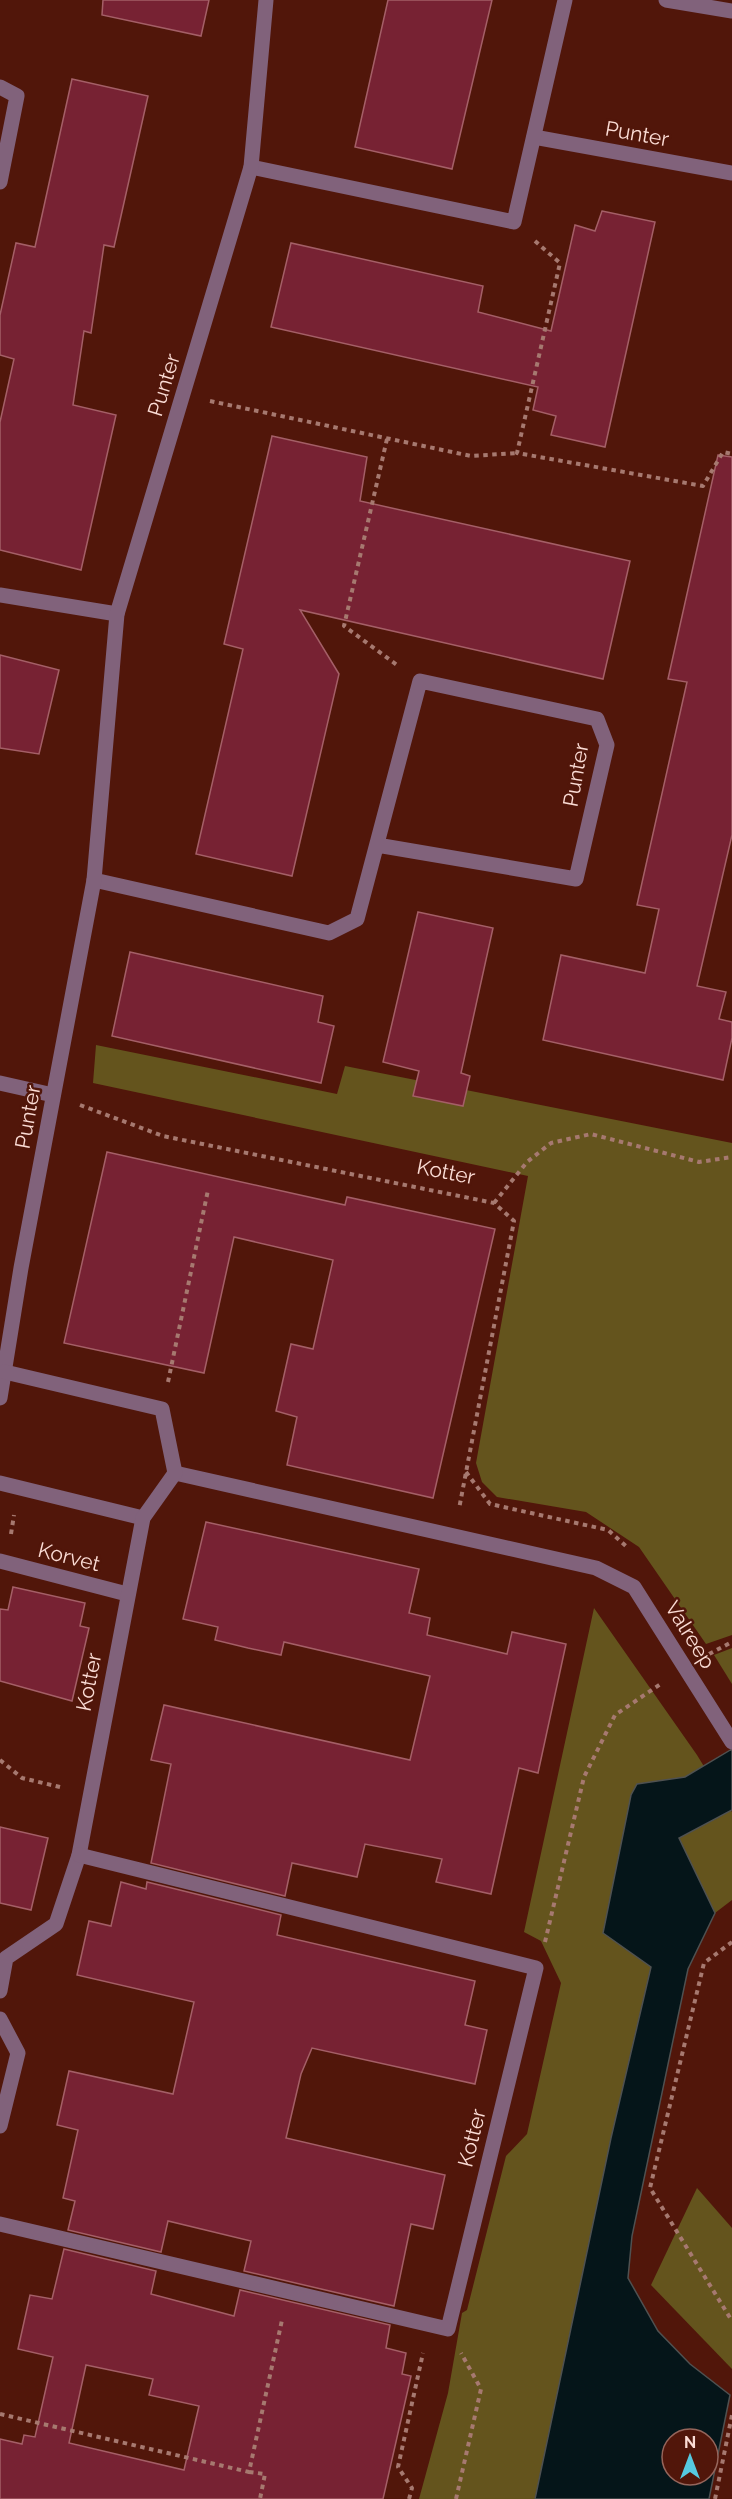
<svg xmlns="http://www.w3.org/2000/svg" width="732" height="2499" font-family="Raleway,sans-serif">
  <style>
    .green { fill: #64541d }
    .water { fill: #051519; stroke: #4f5151; stroke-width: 1.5; fill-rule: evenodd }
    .building { fill: #723; stroke: #a45f67; stroke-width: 1.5; fill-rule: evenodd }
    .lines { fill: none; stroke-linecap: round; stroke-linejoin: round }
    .path { stroke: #a67970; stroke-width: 4; stroke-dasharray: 4.5 4.5; stroke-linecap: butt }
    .minor { stroke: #81627b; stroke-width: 15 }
    .labels { text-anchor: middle; stroke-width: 5; stroke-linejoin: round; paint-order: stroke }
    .street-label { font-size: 21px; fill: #fbdcd5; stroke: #51160a }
  </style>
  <rect width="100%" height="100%" fill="#51160a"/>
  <g class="green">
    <path d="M 96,1045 L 337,1094 L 345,1066 L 732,1143 L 732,1635 L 706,1644 L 639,1547 L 586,1512 L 497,1497 L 482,1482 L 476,1463 L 528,1176 L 93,1083 Z"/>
    <path d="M 594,1608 L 697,1755 L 732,1812 L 732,1900 L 715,1913 L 679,1838 L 719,1816 L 685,1777 L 651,1966 L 611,2138 L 535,2499 L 419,2499 L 448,2393 L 462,2313 L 467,2310 L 506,2156 L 527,2134 L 561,1983 L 541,1941 L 524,1932 Z"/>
    <path d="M 732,1648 L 732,1684 L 714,1655 Z"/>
    <path d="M 697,2188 L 732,2228 L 732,2369 L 651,2285 Z"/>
  </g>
  <path class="water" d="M 732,1749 L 732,1810 L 679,1838 L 715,1913 L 688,1969 L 632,2236 L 628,2278 L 658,2331 L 690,2364 L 730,2395 L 709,2499 L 535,2499 L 611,2138 L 651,1967 L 603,1933 L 631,1795 L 637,1784 L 685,1777 ZM 672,2439 L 708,2439 L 708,2475 L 672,2475 Z"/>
  <g class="building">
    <path d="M 103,0 L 209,0 L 201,36 L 102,15 Z"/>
    <path d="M 388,0 L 492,0 L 452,169 L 355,147 Z"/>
    <path d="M 72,79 L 148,96 L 114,247 L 104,245 L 91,333 L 84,331 L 73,405 L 116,415 L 81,570 L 0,550 L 0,422 L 14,359 L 0,355 L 0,315 L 16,243 L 35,247 Z"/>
    <path d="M 602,211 L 655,222 L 605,447 L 551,435 L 556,416 L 533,410 L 538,387 L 271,327 L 291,243 L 483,286 L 478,312 L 551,331 L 575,225 L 595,231 Z"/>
    <path d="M 272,436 L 367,457 L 360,501 L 630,561 L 603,679 L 300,610 L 339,674 L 292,876 L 196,854 L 243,649 L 224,644 Z"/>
    <path d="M 718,455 L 732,457 L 732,835 L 697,986 L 726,992 L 719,1019 L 732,1022 L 732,1038 L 723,1080 L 543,1040 L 561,955 L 645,973 L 659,909 L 637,905 L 687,682 L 668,679 Z"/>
    <path d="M 0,655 L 59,670 L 39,754 L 0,748 Z"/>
    <path d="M 418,912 L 493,928 L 461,1073 L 470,1076 L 463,1106 L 413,1096 L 419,1071 L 383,1062 Z"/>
    <path d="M 130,952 L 323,996 L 318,1022 L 334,1026 L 321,1083 L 112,1036 Z"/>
    <path d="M 107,1152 L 345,1205 L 347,1197 L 495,1229 L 433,1498 L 287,1465 L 297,1417 L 276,1411 L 291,1344 L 313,1349 L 333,1260 L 234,1237 L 204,1373 L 64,1343 Z"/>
    <path d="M 206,1522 L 419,1569 L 409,1613 L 430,1618 L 427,1635 L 507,1654 L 512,1632 L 566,1644 L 538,1773 L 519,1768 L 491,1894 L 436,1882 L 442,1859 L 365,1844 L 357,1877 L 292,1863 L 285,1896 L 151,1863 L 171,1764 L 151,1760 L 164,1705 L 410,1760 L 430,1676 L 284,1642 L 281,1655 L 248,1648 L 215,1640 L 218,1627 L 183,1619 Z"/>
    <path d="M 13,1587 L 85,1603 L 80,1626 L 89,1628 L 72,1701 L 0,1681 L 0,1609 L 8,1610 Z"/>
    <path d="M 0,1827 L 48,1838 L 31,1910 L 0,1903 Z"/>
    <path d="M 121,1882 L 146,1889 L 147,1882 L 281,1915 L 277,1935 L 475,1981 L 465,2025 L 487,2030 L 475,2084 L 312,2048 L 301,2074 L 286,2138 L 445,2175 L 433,2229 L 411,2224 L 394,2306 L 244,2271 L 251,2241 L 168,2221 L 161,2252 L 68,2230 L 75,2201 L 63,2198 L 78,2130 L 57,2125 L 69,2071 L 173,2094 L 194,2002 L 77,1975 L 89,1921 L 111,1926 Z"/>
    <path d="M 64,2249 L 156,2271 L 151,2294 L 234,2316 L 240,2290 L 390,2325 L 386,2348 L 406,2353 L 402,2374 L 411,2376 L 383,2499 L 0,2499 L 0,2439 L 22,2444 L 24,2435 L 35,2437 L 53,2357 L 18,2349 L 30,2295 L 52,2299 ZM 86,2365 L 153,2379 L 149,2395 L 199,2406 L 184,2470 L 69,2443 Z"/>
  </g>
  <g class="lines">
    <g class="path">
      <path d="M 535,241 L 560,263 L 517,453 L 703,486 L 723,452 L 732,454"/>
      <path d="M 210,401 L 471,456 L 517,453"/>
      <path d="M 387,439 L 344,626 L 397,665"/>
      <path d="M 80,1105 L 163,1136 L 494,1203 L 514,1221 L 459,1509"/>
      <path d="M 494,1203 L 527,1162 L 551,1143 L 591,1134 L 699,1162 L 732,1157"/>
      <path d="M 168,1382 L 208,1190"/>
      <path d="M 466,1472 L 490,1504 L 608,1530 L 628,1548"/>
      <path d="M 11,1534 L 14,1515"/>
      <path d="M 709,1654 L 732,1642"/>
      <path d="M 0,1760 L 22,1778 L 64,1788"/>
      <path d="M 545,1942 L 584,1777 L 615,1715 L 662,1683"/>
      <path d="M 732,1942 L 704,1963 L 650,2188 L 732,2321"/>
      <path d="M 0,2414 L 249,2472 L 282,2320"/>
      <path d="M 249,2472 L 265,2474 L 260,2499"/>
      <path d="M 409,2499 L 412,2488 L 398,2467 L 423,2353"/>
      <path d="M 456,2499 L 481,2389 L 461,2353"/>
      <path d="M 715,2499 L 732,2415"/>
    </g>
    <g class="minor">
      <path d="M 666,0 L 732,11"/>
      <path d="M 0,87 L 17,96 L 0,182"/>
      <path d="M 534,137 L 732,173"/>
      <path d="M 251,167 L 514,222 L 565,0"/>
      <path d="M 0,595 L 117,614"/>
      <path d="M 94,880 L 329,933 L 357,919 L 420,681 L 597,719 L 607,745 L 576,879 L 377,845"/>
      <path d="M 0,1083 L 53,1095"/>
      <path d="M 0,1398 L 21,1268 L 94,880 L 117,614 L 251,167 L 266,0"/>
      <path d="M 175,1473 L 596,1568 L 634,1587 L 732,1742"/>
      <path d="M 0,1483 L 143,1518"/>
      <path d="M 0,1561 L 127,1594"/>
      <path d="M 0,1991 L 6,1958 L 56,1924 L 79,1855 L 143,1518 L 175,1473 L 162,1409 L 5,1372"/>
      <path d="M 0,2019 L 18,2053 L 0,2126"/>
      <path d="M 0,2224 L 448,2329 L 536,1968 L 79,1855"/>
    </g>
  </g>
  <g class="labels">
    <g class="street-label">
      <text transform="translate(637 134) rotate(10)" y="7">Punter</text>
      <text transform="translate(164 385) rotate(-73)" y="7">Punter</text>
      <text transform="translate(576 775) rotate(-80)" y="7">Punter</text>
      <text transform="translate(28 1117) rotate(-80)" y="7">Punter</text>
      <text transform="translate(446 1172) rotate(11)" y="7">Kotter</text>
      <text transform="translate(69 1557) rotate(14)" y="7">Korvet</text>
      <text transform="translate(690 1635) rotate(58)" y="7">Valreep</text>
      <text transform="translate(89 1682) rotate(-79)" y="7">Kotter</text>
      <text transform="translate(472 2138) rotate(-76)" y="7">Kotter</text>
    </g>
  </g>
  <g transform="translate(690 2457)"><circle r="28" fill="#51160a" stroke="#95655b" stroke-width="1.5"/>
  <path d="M0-4.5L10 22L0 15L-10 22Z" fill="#56c9e0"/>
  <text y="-9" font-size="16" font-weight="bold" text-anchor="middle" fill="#fbdcd5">N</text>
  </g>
</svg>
